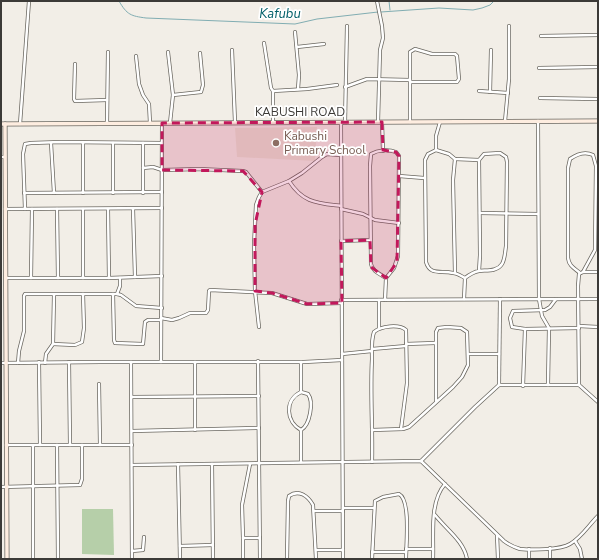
<svg xmlns="http://www.w3.org/2000/svg" width="599" height="560" font-family="'Nunito Sans',sans-serif">
  <style>
    .built { fill: #e9e2d4 }
    .garden { fill: #b6cfa9 }
    .lines { fill: none; stroke-linecap: round; stroke-linejoin: round }
    .stream { stroke: #81adb2; stroke-width: 1 }
    .street-casing { stroke: #6a6760; stroke-width: 4 }
    .secondary-casing { stroke: #6a6760; stroke-width: 5 }
    .street { stroke: #fff; stroke-width: 2.5 }
    .secondary { stroke: #feede0; stroke-width: 3.5 }
    .marked { fill: #c2185b; fill-opacity: 0.2; stroke: #c2185b; stroke-width: 3; stroke-dasharray: 8 5; stroke-linejoin: round }
    .education-dot { fill: #8d6e63; stroke: #fff; stroke-width: 1.5 }
    .labels { text-anchor: middle; stroke-width: 3.5; stroke-linejoin: round; paint-order: stroke }
    .street-label { font-size: 12px; fill: #3c3a37; stroke: #fff }
    .education-label { font-size: 12px; fill: #785e54; stroke: #fff; text-anchor: start }
    .water-label { font-size: 13px; font-style: italic; fill: #02606a; stroke: #fff }
  </style>
  <rect width="100%" height="100%" fill="#f2eee7"/>
  <path class="built" d="M 317,127 L 315,161 L 237,157 L 235,128 Z"/>
  <path class="garden" d="M 82,509 L 113,509 L 114,555 L 82,554 Z"/>
  <g class="lines">
    <g class="stream">
      <path d="M 119,1 C 127,15 131,16 146,18 L 295,24 L 317,19 L 378,12"/>
      <path d="M 389,1 L 390,10"/>
      <path d="M 381,12 L 439,8 L 473,10 L 482,8 L 490,5 L 494,1"/>
    </g>
    <g class="street-casing">
      <g id="street">
        <path d="M 377,1 L 382,26 L 383,38 L 380,50 L 378,122"/>
        <path d="M 295,32 L 299,75 L 298,89"/>
        <path d="M 541,36 L 598,35"/>
        <path d="M 264,43 L 271,88 L 273,91 L 273,122"/>
        <path d="M 297,47 L 324,44"/>
        <path d="M 232,50 L 235,122"/>
        <path d="M 168,52 L 173,95 L 170,123"/>
        <path d="M 136,56 L 139,84 L 143,95 L 149,104 L 150,123"/>
        <path d="M 75,64 L 74,99 L 75,101 L 107,100"/>
        <path d="M 539,68 L 598,67"/>
        <path d="M 345,87 L 367,79 L 410,80"/>
        <path d="M 273,91 L 307,89 L 337,85"/>
        <path d="M 479,91 L 508,93"/>
        <path d="M 490,92 L 491,50"/>
        <path d="M 173,95 L 201,92 L 203,85 L 200,53"/>
        <path d="M 540,98 L 598,99"/>
        <path d="M 505,121 L 509,79 L 509,26"/>
        <path d="M 538,121 L 539,299 L 542,316 L 549,328 L 548,385"/>
        <path d="M 341,122 L 343,559"/>
        <path d="M 382,122 L 383,151"/>
        <path d="M 410,122 L 410,52 L 415,49 L 432,54 L 455,54 L 457,56 L 459,79 L 457,82 L 410,82"/>
        <path d="M 107,123 L 108,52"/>
        <path d="M 345,123 L 347,26"/>
        <path d="M 20,124 L 29,1"/>
        <path d="M 51,143 L 54,193"/>
        <path d="M 113,143 L 113,193"/>
        <path d="M 143,143 L 143,193"/>
        <path d="M 436,150 L 436,136 L 440,122"/>
        <path d="M 1,157 L 5,157"/>
        <path d="M 143,168 L 153,167 L 162,170 L 199,169 L 243,171 L 246,172 L 262,192"/>
        <path d="M 399,176 L 424,178"/>
        <path d="M 289,181 C 303,203 317,203 341,206"/>
        <path d="M 24,193 L 162,192"/>
        <path d="M 83,193 L 83,143"/>
        <path d="M 5,209 L 162,208"/>
        <path d="M 25,209 L 23,154 L 25,144 L 31,143 L 61,142 L 162,143"/>
        <path d="M 57,209 L 58,278"/>
        <path d="M 83,209 L 83,278"/>
        <path d="M 108,209 L 109,278"/>
        <path d="M 133,209 L 135,277"/>
        <path d="M 341,209 L 363,214 L 375,220 L 399,223"/>
        <path d="M 480,213 L 538,214"/>
        <path d="M 341,241 L 370,240"/>
        <path d="M 455,273 L 453,180 L 455,159"/>
        <path d="M 580,273 C 574,268 569,266 568,258 L 568,168 L 570,159 C 577,154 585,151 593,155 L 596,166 L 595,250 L 583,272"/>
        <path d="M 6,278 L 109,278 L 162,276"/>
        <path d="M 31,278 L 32,209"/>
        <path d="M 465,278 C 469,275 473,272 479,271 C 486,270 497,272 502,264 C 505,259 505,252 506,246 L 507,162 L 506,157 L 500,153 L 484,154 L 479,160 L 480,255 L 479,271"/>
        <path d="M 113,294 L 114,340 L 115,343 L 143,344 L 145,322 L 148,320 L 161,320"/>
        <path d="M 117,294 L 120,286 L 120,278"/>
        <path d="M 464,299 L 465,278 C 461,276 457,273 453,273 C 441,270 430,276 426,262 L 425,160 L 428,154 L 436,150 L 449,154 L 455,159 L 479,160"/>
        <path d="M 341,300 L 598,299"/>
        <path d="M 385,300 L 386,278 L 394,268 L 398,256 L 399,156 L 396,152 C 388,149 378,150 371,154 L 370,166 L 371,264 C 372,271 380,274 386,278"/>
        <path d="M 161,318 L 172,320 L 179,318 L 190,313 L 206,313 L 208,310 L 209,291 L 210,290 L 272,293 L 307,304 L 342,303"/>
        <path d="M 579,326 L 598,327"/>
        <path d="M 259,327 L 255,291 L 254,245 L 256,205 L 259,197 L 262,192 L 289,181 L 302,173 L 322,157 L 327,154 L 340,155"/>
        <path d="M 379,328 L 379,300"/>
        <path d="M 525,329 L 512,327 L 510,318 L 513,311 L 545,310 L 550,307 L 556,299"/>
        <path d="M 53,344 L 75,345 L 82,342 L 84,328 L 83,294"/>
        <path d="M 406,344 L 435,343"/>
        <path d="M 372,349 L 406,346"/>
        <path d="M 342,354 L 372,351"/>
        <path d="M 469,354 L 499,354"/>
        <path d="M 258,361 L 260,559"/>
        <path d="M 39,362 L 40,445"/>
        <path d="M 69,362 L 70,445"/>
        <path d="M 131,362 L 132,559"/>
        <path d="M 161,362 L 162,123"/>
        <path d="M 195,362 L 195,430"/>
        <path d="M 1,363 L 101,362 L 304,362 L 342,360"/>
        <path d="M 18,363 L 19,351 L 24,331 L 24,296 L 25,294 L 117,294 L 121,295 L 136,306 L 162,308"/>
        <path d="M 45,363 L 46,354 L 53,344 L 54,295"/>
        <path d="M 99,384 L 100,445"/>
        <path d="M 499,385 L 500,299"/>
        <path d="M 579,385 L 578,286 L 579,274 L 583,272 L 598,272"/>
        <path d="M 523,386 L 525,329 L 579,328"/>
        <path d="M 301,392 L 308,394 C 314,402 310,425 301,430 C 286,422 284,400 301,392 Z"/>
        <path d="M 301,392 L 301,362"/>
        <path d="M 132,397 L 259,396"/>
        <path d="M 372,430 L 403,429 L 409,427 L 453,387 L 462,377 L 468,365 L 467,332 L 461,328 L 447,327 L 438,328 L 436,332 L 436,401"/>
        <path d="M 132,431 L 259,428"/>
        <path d="M 6,445 L 132,445"/>
        <path d="M 57,445 L 58,559"/>
        <path d="M 421,461 L 475,407 L 499,385 L 579,385 L 598,402"/>
        <path d="M 301,462 L 301,430"/>
        <path d="M 372,462 C 373,428 370,394 372,359 C 372,350 371,340 374,332 C 381,326 399,324 406,330 L 407,383 L 401,429"/>
        <path d="M 178,464 L 180,559"/>
        <path d="M 212,464 L 213,559"/>
        <path d="M 250,464 L 242,505 L 243,538 L 260,538"/>
        <path d="M 132,465 L 421,461 L 504,541 C 509,545 514,547 520,549 C 532,550 560,550 570,544 C 581,538 589,525 598,516"/>
        <path d="M 1,487 L 80,485 L 82,479 L 82,445"/>
        <path d="M 343,508 L 374,508"/>
        <path d="M 314,511 L 343,511"/>
        <path d="M 435,515 C 446,529 464,541 467,559"/>
        <path d="M 497,535 L 498,559"/>
        <path d="M 575,541 L 580,549 L 582,559"/>
        <path d="M 180,546 L 213,545"/>
        <path d="M 406,549 L 433,549"/>
        <path d="M 316,550 L 343,550"/>
        <path d="M 132,551 L 143,550 L 144,537"/>
        <path d="M 372,552 L 406,552"/>
        <path d="M 33,559 L 33,446"/>
        <path d="M 243,559 L 243,538"/>
        <path d="M 287,559 L 288,501 L 289,496 C 299,489 308,496 313,505 L 316,559"/>
        <path d="M 372,559 L 375,501 L 383,497 L 399,494 C 411,500 406,546 406,559"/>
        <path d="M 433,559 C 434,536 429,502 445,484"/>
        <path d="M 529,559 L 529,549"/>
        <path d="M 550,559 L 550,548"/>
      </g>
    </g>
    <g class="secondary-casing">
      <g id="secondary">
        <path d="M 1,124 L 598,121"/>
        <path d="M 5,124 L 7,559"/>
      </g>
    </g>
    <use href="#street" class="street"/>
    <use href="#secondary" class="secondary"/>
  </g>
  <path class="marked" d="M 382,122 L 383,150 L 396,152 L 399,156 L 397,262 L 386,278 L 371,267 L 370,240 L 341,241 L 342,303 L 307,304 L 272,293 L 255,291 L 255,225 L 262,192 L 243,171 L 162,170 L 162,123 Z"/>
  <circle class="education-dot" cx="276" cy="143" r="4"/>
  <g class="labels">
    <g class="street-label">
      <text x="300" y="116">KABUSHI ROAD</text>
    </g>
    <g class="education-label">
      <text x="284" y="140">Kabushi<tspan x="284" dy="14">Primary School</tspan></text>
    </g>
    <g class="water-label">
      <text x="280" y="18">Kafubu</text>
    </g>
  </g>
  <rect width="599" height="560" fill="none" stroke="#3c3a37" stroke-width="4"/>
</svg>
